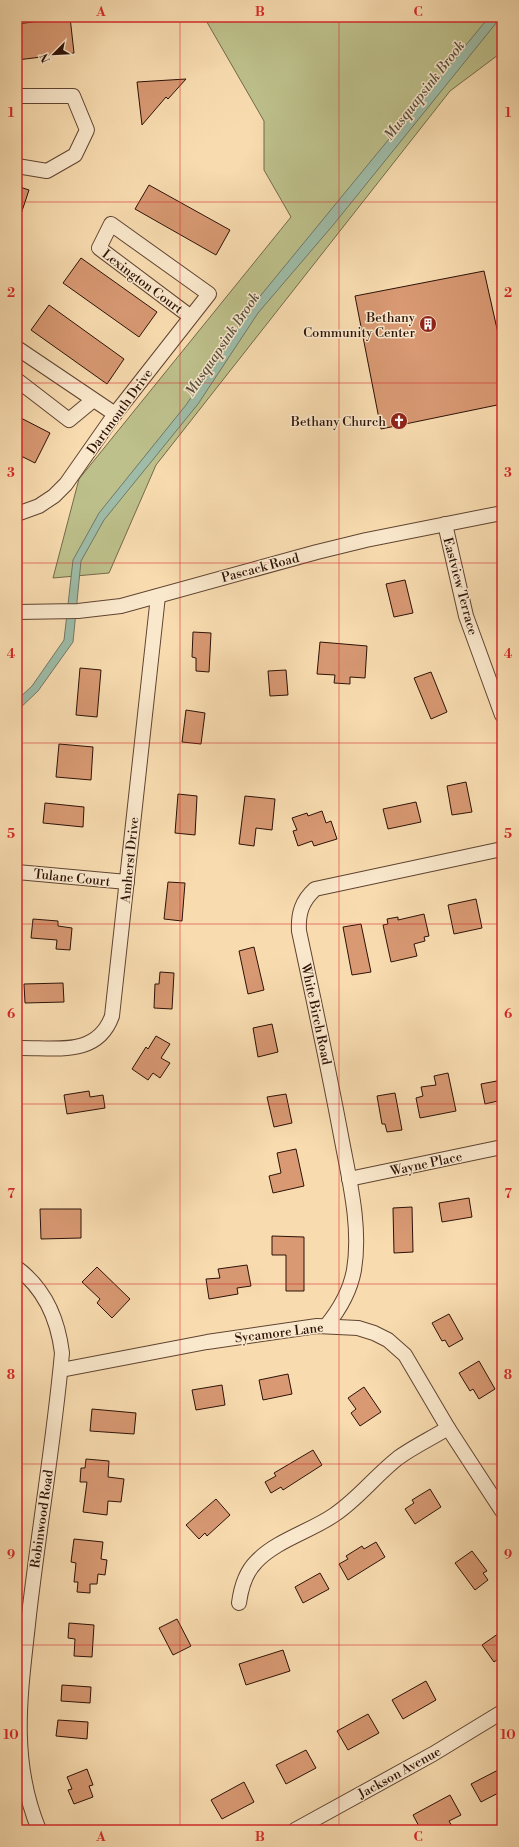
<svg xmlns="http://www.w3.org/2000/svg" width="519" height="1847" font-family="'Libre Bodoni',serif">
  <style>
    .green { fill: #bdc08b; stroke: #756949 }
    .water { fill: #9ebca8; stroke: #717868 }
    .building { fill: #d89973; stroke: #2d1207 }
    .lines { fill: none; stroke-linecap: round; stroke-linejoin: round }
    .minor-casing { stroke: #604431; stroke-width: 16 }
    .minor { stroke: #fae8cc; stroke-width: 14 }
    .grid { fill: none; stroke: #d62828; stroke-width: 1; stroke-opacity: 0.55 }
    .labels { text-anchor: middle; stroke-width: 3; stroke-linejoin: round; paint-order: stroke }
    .street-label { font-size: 13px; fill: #2d1207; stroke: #fae8cc }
    .poi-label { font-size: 13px; fill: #2d1207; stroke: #fae8cc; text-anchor: end }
    .water-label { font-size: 14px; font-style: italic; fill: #554e3f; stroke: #fae8cc }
    .neatline { fill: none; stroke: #d62828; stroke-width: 1.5 }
    .grid-label { font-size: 13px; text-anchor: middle; font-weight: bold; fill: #d62828 }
  </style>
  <rect width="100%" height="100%" fill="#f8dcb0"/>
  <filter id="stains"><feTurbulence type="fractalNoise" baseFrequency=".005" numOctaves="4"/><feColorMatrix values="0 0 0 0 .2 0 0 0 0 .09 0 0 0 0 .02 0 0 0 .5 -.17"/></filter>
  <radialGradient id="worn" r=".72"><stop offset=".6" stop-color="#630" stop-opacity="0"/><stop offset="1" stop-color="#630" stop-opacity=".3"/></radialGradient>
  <path class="green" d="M 204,17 L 502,17 L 502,52 L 450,91 L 156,465 L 109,573 L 53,578 L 79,479 L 291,217 L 264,170 L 264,121 Z"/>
  <path class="water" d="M 489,17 L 501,17 L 334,224 L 258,313 L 198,404 L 104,520 L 81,561 L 73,642 L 38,691 L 17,711 L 17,700 L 32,686 L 64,640 L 73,560 L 99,513 L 186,405 L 252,306 Z"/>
  <g class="building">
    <path d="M 70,17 L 74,53 L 17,60 L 17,24 Z"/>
    <path d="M 186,79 L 168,99 L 166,97 L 142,125 L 137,82 Z"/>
    <path d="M 149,185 L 230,230 L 216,255 L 135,209 Z"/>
    <path d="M 17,186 L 29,190 L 19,220 L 17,220 Z"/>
    <path d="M 81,258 L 157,312 L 139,337 L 63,283 Z"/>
    <path d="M 484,271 L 502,351 L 502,404 L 381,429 L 355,296 Z"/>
    <path d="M 49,305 L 124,359 L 107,384 L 31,330 Z"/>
    <path d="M 17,416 L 50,433 L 35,463 L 17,454 Z"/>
    <path d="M 405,580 L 413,613 L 394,617 L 386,584 Z"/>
    <path d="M 193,632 L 211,633 L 209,672 L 196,671 L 196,658 L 192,657 Z"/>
    <path d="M 320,642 L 367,646 L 365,678 L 350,677 L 350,684 L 334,683 L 335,675 L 317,674 Z"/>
    <path d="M 80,668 L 101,670 L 97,717 L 76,715 Z"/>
    <path d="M 286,670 L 288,695 L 270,696 L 268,671 Z"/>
    <path d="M 431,672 L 447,712 L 431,719 L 414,678 Z"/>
    <path d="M 186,710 L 205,713 L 201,744 L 182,742 Z"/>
    <path d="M 59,744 L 93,747 L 91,780 L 56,777 Z"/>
    <path d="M 466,782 L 472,812 L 452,815 L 447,786 Z"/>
    <path d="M 178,794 L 197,796 L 195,835 L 175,833 Z"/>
    <path d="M 245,796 L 275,799 L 272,830 L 256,828 L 254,846 L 239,844 Z"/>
    <path d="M 416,802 L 421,822 L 388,829 L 383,809 Z"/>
    <path d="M 45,803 L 84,807 L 83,827 L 43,823 Z"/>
    <path d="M 322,811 L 326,823 L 331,821 L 337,839 L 314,846 L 312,841 L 298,846 L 293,831 L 297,830 L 292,818 L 307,813 L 308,816 Z"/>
    <path d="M 168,882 L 185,883 L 182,921 L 164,919 Z"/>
    <path d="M 476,899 L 482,928 L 454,934 L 448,905 Z"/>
    <path d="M 424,914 L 429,936 L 424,937 L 425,941 L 414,944 L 417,956 L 391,962 L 383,925 L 388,924 L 387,919 L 398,917 L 398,920 Z"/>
    <path d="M 33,919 L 58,921 L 58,926 L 72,928 L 70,950 L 56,949 L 57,940 L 31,938 Z"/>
    <path d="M 361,924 L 371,972 L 352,975 L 343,927 Z"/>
    <path d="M 254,947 L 264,990 L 248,994 L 239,951 Z"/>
    <path d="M 160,972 L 174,973 L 172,1009 L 154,1008 L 155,984 L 159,984 Z"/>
    <path d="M 63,983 L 64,1002 L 25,1003 L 24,984 Z"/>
    <path d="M 272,1024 L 278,1052 L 258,1057 L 253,1028 Z"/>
    <path d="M 156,1036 L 170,1044 L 161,1058 L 170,1063 L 160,1078 L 153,1073 L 148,1080 L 132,1069 L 146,1047 L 148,1049 Z"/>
    <path d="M 448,1073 L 456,1111 L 420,1118 L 416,1098 L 423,1096 L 421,1087 L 436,1085 L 434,1076 Z"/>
    <path d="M 502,1080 L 502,1100 L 485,1104 L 481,1084 Z"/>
    <path d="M 89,1091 L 90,1097 L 103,1095 L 105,1108 L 67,1114 L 64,1095 Z"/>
    <path d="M 395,1093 L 402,1130 L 387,1132 L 385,1124 L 382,1124 L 377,1096 Z"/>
    <path d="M 286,1094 L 292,1123 L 274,1127 L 267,1097 Z"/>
    <path d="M 296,1149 L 304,1186 L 273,1193 L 269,1176 L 281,1173 L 277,1153 Z"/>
    <path d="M 469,1198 L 472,1217 L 442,1222 L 439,1203 Z"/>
    <path d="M 412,1207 L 413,1252 L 394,1253 L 393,1208 Z"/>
    <path d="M 40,1209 L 81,1209 L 81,1238 L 41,1239 Z"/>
    <path d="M 272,1236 L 304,1237 L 304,1291 L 286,1291 L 286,1255 L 272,1255 Z"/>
    <path d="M 247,1265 L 251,1286 L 237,1288 L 238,1294 L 209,1299 L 206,1279 L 220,1278 L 218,1269 Z"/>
    <path d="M 97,1267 L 130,1299 L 112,1318 L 97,1303 L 100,1299 L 82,1282 Z"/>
    <path d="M 449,1314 L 463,1339 L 449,1347 L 445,1340 L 442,1341 L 432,1323 Z"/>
    <path d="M 479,1361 L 495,1389 L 479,1399 L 473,1389 L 470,1391 L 459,1373 Z"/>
    <path d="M 288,1374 L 292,1394 L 263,1400 L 259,1380 Z"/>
    <path d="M 222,1385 L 225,1405 L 196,1410 L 192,1390 Z"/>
    <path d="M 364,1387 L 381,1412 L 360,1426 L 351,1413 L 356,1409 L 348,1398 Z"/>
    <path d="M 92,1409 L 136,1413 L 134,1434 L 90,1431 Z"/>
    <path d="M 313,1450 L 322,1465 L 283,1490 L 281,1487 L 271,1493 L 265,1482 L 276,1476 L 274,1473 Z"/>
    <path d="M 86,1459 L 109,1461 L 108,1477 L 124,1479 L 121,1502 L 108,1501 L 107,1515 L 83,1512 L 87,1482 L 80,1482 L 81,1468 L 85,1468 Z"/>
    <path d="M 430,1489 L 441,1507 L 415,1524 L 405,1509 L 414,1503 L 412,1500 Z"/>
    <path d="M 216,1499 L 230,1515 L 207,1536 L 205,1533 L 199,1539 L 186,1525 Z"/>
    <path d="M 74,1539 L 103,1542 L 101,1559 L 107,1560 L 105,1575 L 98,1574 L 97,1584 L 90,1584 L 90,1593 L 77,1592 L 78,1582 L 74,1582 L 76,1563 L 71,1562 Z"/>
    <path d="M 376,1542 L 385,1557 L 348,1580 L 339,1564 L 348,1559 L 346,1556 L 362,1546 L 364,1549 Z"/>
    <path d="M 472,1551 L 487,1571 L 483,1573 L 488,1580 L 475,1590 L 455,1563 Z"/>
    <path d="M 320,1573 L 329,1589 L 303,1603 L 295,1587 Z"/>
    <path d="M 177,1619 L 191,1646 L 173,1655 L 159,1628 Z"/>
    <path d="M 69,1623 L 94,1625 L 92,1657 L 74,1656 L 75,1639 L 68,1638 Z"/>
    <path d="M 502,1631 L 502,1656 L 494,1662 L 482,1645 Z"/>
    <path d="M 283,1650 L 290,1671 L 246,1685 L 239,1664 Z"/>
    <path d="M 426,1681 L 436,1700 L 403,1719 L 392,1700 Z"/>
    <path d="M 62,1685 L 91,1687 L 90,1703 L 61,1701 Z"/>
    <path d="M 368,1714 L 379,1733 L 348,1750 L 337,1731 Z"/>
    <path d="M 58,1720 L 88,1722 L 87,1739 L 56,1736 Z"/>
    <path d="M 306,1750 L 316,1768 L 286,1784 L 276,1765 Z"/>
    <path d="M 502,1768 L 502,1791 L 481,1802 L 471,1784 Z"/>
    <path d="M 87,1769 L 93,1785 L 89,1786 L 93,1797 L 74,1804 L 68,1790 L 72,1789 L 67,1777 Z"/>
    <path d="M 244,1782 L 254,1802 L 222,1819 L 211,1800 Z"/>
    <path d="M 450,1795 L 461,1815 L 449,1821 L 454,1830 L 421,1830 L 413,1815 Z"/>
  </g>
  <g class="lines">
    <g class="minor-casing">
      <g id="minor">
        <path d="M 17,96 L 73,96 L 87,130 L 75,155 L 47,171 L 17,166"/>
        <path d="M 17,348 L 115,414"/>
        <path d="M 17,380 L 69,420 L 92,401"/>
        <path d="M 17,514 L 39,506 L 54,496 L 66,484 L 115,414 L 209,294 L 111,224 L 99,248 L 191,317"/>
        <path d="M 445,524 L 466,616 L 502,715"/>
        <path d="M 17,612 L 78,611 L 121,606 L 317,552 L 366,540 L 502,513"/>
        <path d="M 17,872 L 127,882"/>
        <path d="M 17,1048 C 54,1047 97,1058 112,1016 L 158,596"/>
        <path d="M 349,1179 L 502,1147"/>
        <path d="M 17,1268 C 45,1289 58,1320 62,1353 C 54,1441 39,1528 29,1615 C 21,1691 9,1757 39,1830"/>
        <path d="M 326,1326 C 340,1309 350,1292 354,1270 C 361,1228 350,1183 342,1141 C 329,1071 314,1001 299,931 C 298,913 302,901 315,889 L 502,849"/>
        <path d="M 61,1370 L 207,1342 L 317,1326 L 358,1328 L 374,1333 L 388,1340 L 405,1355 L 448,1428 L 502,1511"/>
        <path d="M 239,1603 C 241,1588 245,1573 256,1562 C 275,1541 311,1531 334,1515 C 358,1499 376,1475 398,1458 C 413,1447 432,1438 448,1428"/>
        <path d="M 295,1830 L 433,1754 L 502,1712"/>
      </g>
    </g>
    <use href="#minor" class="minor"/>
  </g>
  <path class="grid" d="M 180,17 L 180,1830M 339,17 L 339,1830M 17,202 L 502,202M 17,383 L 502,383M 17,563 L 502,563M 17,743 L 502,743M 17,924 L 502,924M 17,1104 L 502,1104M 17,1284 L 502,1284M 17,1464 L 502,1464M 17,1645 L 502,1645"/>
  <defs>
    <g id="building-disc" transform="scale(0.9)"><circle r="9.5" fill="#8f2418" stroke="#fae8cc"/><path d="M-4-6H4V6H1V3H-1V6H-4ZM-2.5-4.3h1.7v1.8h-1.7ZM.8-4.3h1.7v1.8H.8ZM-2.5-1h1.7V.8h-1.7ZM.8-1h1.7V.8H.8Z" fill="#fff"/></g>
    <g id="church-disc" transform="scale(0.9)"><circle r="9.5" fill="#8f2418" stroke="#fae8cc"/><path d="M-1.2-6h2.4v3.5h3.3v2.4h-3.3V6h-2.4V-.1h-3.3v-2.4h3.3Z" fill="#fff"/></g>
  </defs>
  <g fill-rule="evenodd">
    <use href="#building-disc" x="428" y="324"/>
    <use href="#church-disc" x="399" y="421"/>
  </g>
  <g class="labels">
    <g class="street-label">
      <text transform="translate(143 281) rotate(37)" y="5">Lexington Court</text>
      <text transform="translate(119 411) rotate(-54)" y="5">Dartmouth Drive</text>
      <text transform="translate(260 567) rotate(-15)" y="5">Pascack Road</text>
      <text transform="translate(461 586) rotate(75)" y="5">Eastview Terrace</text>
      <text transform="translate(129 860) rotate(-84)" y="5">Amherst Drive</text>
      <text transform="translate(72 877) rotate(6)" y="5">Tulane Court</text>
      <text transform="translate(317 1014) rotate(78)" y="5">White Birch Road</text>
      <text transform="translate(426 1163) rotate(-12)" y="5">Wayne Place</text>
      <text transform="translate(279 1332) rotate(-7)" y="5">Sycamore Lane</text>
      <text transform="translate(41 1519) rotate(-82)" y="5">Robinwood Road</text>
      <text transform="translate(399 1772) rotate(-29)" y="5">Jackson Avenue</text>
    </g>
    <g class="poi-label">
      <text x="415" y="322">Bethany<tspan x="415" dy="15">Community Center</tspan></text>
      <text x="386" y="426">Bethany Church</text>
    </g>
    <g class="water-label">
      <text transform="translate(424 90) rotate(-52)" y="5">Musquapsink Brook</text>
      <text transform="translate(222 344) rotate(-56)" y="5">Musquapsink Brook</text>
    </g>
  </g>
  <rect width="519" height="1847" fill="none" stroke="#f8dcb0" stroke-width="44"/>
  <g transform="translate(54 54) rotate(246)" stroke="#fae8cc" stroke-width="3" paint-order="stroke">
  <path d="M0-3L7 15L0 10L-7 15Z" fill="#2d1207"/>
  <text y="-6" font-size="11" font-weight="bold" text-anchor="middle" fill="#2d1207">N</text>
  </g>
  <rect x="22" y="22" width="475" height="1803" class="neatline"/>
  <g class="grid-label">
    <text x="101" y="16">A</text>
    <text x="260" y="16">B</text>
    <text x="418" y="16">C</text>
    <text x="11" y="117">1</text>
    <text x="508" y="117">1</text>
    <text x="11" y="297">2</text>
    <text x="508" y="297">2</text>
    <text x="11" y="477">3</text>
    <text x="508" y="477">3</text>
    <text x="11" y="658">4</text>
    <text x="508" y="658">4</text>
    <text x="11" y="838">5</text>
    <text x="508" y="838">5</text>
    <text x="11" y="1018">6</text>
    <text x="508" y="1018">6</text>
    <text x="11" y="1198">7</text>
    <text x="508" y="1198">7</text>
    <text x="11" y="1379">8</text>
    <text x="508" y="1379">8</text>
    <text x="11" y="1559">9</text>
    <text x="508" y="1559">9</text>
    <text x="11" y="1739">10</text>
    <text x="508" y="1739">10</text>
    <text x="101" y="1841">A</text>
    <text x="260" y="1841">B</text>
    <text x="418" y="1841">C</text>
  </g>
  <rect width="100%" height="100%" filter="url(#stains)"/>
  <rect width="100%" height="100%" fill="url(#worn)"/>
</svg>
